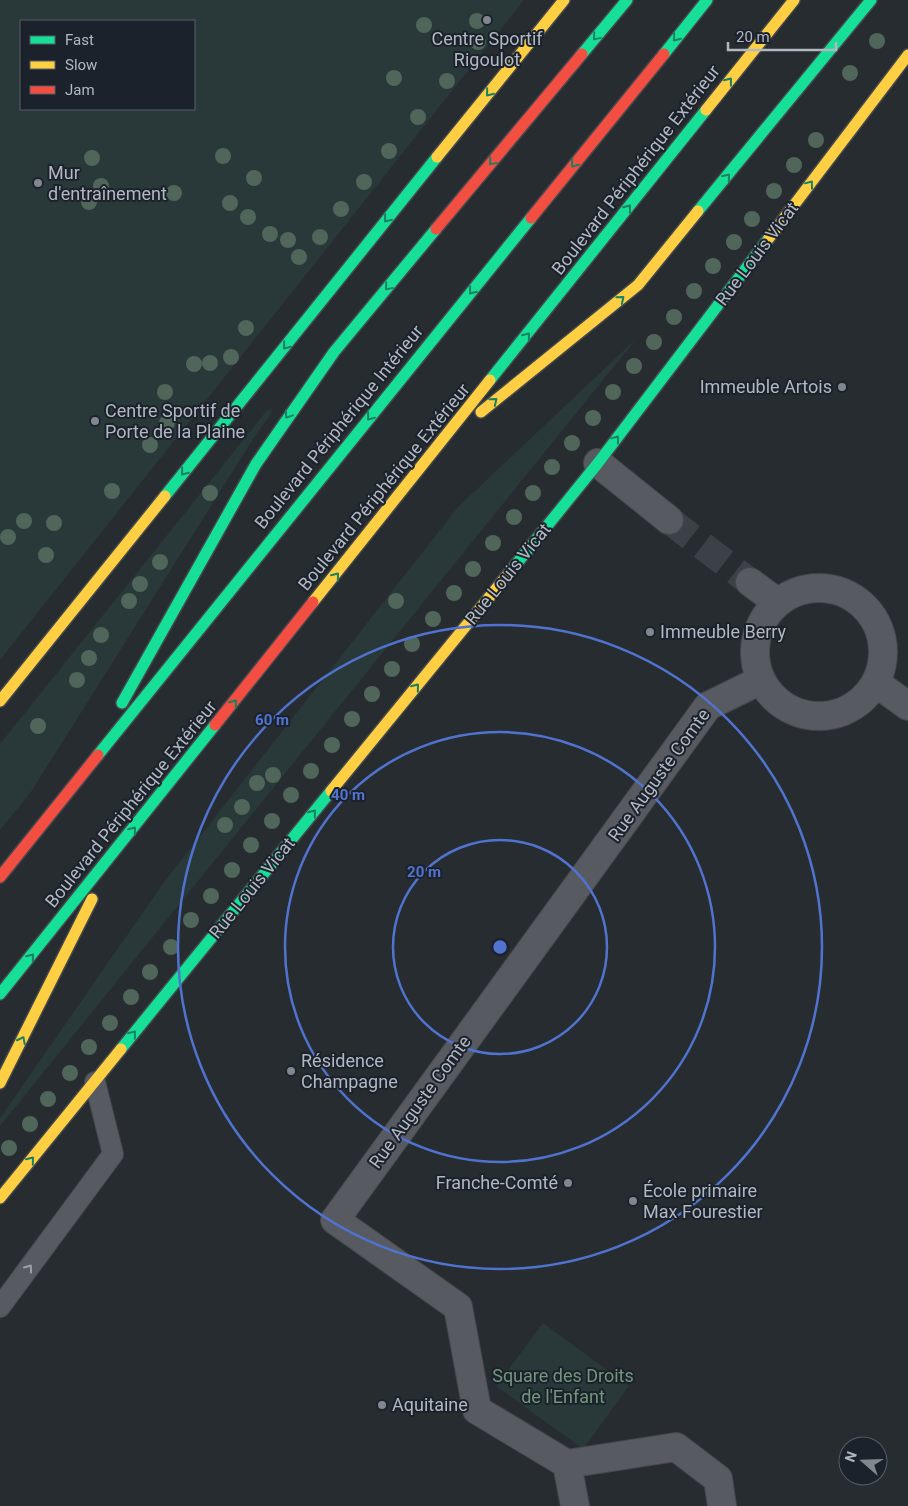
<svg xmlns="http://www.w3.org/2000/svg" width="908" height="1506" font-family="Roboto,sans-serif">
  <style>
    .green { fill: #293839; fill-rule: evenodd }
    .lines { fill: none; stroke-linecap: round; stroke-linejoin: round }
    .street-tunnel { stroke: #3c4147; stroke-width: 28; stroke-dasharray: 28 14; stroke-linecap: butt }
    .lane-casing { stroke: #44484c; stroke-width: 22 }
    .street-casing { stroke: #44484c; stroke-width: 30 }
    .fast-casing { stroke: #44484c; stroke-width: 14 }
    .slow-casing { stroke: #44484c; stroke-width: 14 }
    .jam-casing { stroke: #44484c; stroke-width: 14 }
    .lane { stroke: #575a60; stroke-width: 20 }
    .street { stroke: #575a60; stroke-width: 28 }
    .fast { stroke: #16e098; stroke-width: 11 }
    .slow { stroke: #ffcf43; stroke-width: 11 }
    .jam { stroke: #f24e42; stroke-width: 11 }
    .tree { fill: #51665a }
    .oneway { stroke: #198162 }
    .oneway2 { stroke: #9aa0aa }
    .ring { fill: none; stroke: #5173d0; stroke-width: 2.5 }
    .poi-dot { fill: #81878f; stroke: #1c222b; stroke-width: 2 }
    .labels { text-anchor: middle; stroke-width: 4; stroke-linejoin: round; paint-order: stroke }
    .poi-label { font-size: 18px; fill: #b1b8c2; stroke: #1c222b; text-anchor: start }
    .street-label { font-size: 18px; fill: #b1b8c2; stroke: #1c222b }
    .park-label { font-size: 18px; fill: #73967c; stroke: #1c222b }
    .centre { fill: #5173d0; stroke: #1c222b; stroke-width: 2.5 }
    .ring-label { font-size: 15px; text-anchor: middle; font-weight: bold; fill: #5173d0; stroke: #1c222b; stroke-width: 4; stroke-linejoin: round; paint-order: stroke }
  </style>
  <rect width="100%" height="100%" fill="#272c31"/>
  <g class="green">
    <path d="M 0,0 L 524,0 L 0,660 ZM 21,21 L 194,21 L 194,109 L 21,109 Z"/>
    <path d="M 637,338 L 0,1126 L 0,1118 L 164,882 L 458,507 Z"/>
    <path d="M 268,409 L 273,411 L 257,433 L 31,792 L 0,830 L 0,744 Z"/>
    <path d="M 543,1323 L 629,1386 L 583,1449 L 496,1386 Z"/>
  </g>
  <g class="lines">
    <path class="street-tunnel" d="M 669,520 L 750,582"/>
    <g class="lane-casing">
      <path id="lane" d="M 0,1307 L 113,1154 L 95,1082"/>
    </g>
    <g class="street-casing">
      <g id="street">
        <path d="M 598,463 L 669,520"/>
        <path d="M 750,582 L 777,602"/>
        <circle cx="819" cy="652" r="64"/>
        <path d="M 876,683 L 908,706"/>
        <path d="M 567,1464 L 676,1447 L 718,1479 L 722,1506"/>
        <path d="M 575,1506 L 567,1464 L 477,1410 L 458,1307 L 335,1220 L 708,706 L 761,680"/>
      </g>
    </g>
    <g class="fast-casing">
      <g id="fast">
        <path d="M 582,54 L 627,0"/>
        <path d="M 664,54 L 707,0"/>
        <path d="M 698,211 L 871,0"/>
        <path d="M 490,380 L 706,110"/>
        <path d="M 165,496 L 437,157"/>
        <path d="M 509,573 L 598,463 L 769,238"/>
        <path d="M 122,703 L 256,464 L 334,352 L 436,229"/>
        <path d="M 98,755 L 531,218"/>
        <path d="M 0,994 L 215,725"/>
        <path d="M 121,1049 L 331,791"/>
      </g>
    </g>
    <g class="slow-casing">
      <g id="slow">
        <path d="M 706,110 L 794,0"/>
        <path d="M 437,157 L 564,0"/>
        <path d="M 769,238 L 908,55"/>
        <path d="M 481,412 L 638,285 L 698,211"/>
        <path d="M 313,602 L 490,380"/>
        <path d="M 0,701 L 165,496"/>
        <path d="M 331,791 L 509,573"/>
        <path d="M 0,1083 L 92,899"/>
        <path d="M 0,1198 L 121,1049"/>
      </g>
    </g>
    <g class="jam-casing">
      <g id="jam">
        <path d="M 531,218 L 664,54"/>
        <path d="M 436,229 L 582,54"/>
        <path d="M 215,725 L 313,602"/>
        <path d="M 0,877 L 98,755"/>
      </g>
    </g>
    <use href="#lane" class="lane"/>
    <use href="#street" class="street"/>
    <use href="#fast" class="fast"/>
    <use href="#slow" class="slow"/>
    <use href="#jam" class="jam"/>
  </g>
  <g class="tree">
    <circle cx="477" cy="21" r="8"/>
    <circle cx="424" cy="25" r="8"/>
    <circle cx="877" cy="41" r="8"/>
    <circle cx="478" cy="42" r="8"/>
    <circle cx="850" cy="73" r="8"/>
    <circle cx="394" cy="78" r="8"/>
    <circle cx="447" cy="81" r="8"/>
    <circle cx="418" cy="117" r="8"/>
    <circle cx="816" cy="140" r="8"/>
    <circle cx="389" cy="151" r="8"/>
    <circle cx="223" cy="156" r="8"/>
    <circle cx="92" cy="158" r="8"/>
    <circle cx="794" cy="165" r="8"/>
    <circle cx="254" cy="178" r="8"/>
    <circle cx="364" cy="182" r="8"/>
    <circle cx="101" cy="186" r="8"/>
    <circle cx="774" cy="191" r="8"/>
    <circle cx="174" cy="193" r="8"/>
    <circle cx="89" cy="202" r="8"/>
    <circle cx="230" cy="203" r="8"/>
    <circle cx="341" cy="209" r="8"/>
    <circle cx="248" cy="217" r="8"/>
    <circle cx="752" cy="219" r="8"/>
    <circle cx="270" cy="234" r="8"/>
    <circle cx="320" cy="237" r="8"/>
    <circle cx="288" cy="240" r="8"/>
    <circle cx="734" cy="242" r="8"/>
    <circle cx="299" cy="257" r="8"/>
    <circle cx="713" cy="266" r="8"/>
    <circle cx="694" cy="291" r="8"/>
    <circle cx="674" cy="317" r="8"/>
    <circle cx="246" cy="328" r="8"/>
    <circle cx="654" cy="342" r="8"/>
    <circle cx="231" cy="357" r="8"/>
    <circle cx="210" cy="363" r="8"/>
    <circle cx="194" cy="364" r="8"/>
    <circle cx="634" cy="366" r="8"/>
    <circle cx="165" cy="392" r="8"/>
    <circle cx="613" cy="392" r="8"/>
    <circle cx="593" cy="418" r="8"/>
    <circle cx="167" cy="423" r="8"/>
    <circle cx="572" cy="443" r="8"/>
    <circle cx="150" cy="445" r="8"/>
    <circle cx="552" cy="467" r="8"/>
    <circle cx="112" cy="491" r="8"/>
    <circle cx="210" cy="493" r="8"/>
    <circle cx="533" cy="493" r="8"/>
    <circle cx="514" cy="517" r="8"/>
    <circle cx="24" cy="521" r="8"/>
    <circle cx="54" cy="523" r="8"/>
    <circle cx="8" cy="537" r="8"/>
    <circle cx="493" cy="543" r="8"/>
    <circle cx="46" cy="555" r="8"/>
    <circle cx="160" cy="562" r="8"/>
    <circle cx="473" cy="569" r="8"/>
    <circle cx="140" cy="584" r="8"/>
    <circle cx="454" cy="593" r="8"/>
    <circle cx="129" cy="601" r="8"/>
    <circle cx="396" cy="601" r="8"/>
    <circle cx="433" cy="619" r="8"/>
    <circle cx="101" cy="635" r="8"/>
    <circle cx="412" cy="644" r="8"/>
    <circle cx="89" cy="658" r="8"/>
    <circle cx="392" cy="669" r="8"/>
    <circle cx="77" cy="680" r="8"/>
    <circle cx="372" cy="694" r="8"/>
    <circle cx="352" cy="719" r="8"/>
    <circle cx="38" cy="726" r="8"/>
    <circle cx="332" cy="745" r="8"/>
    <circle cx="311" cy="771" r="8"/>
    <circle cx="273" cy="775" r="8"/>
    <circle cx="257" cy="783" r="8"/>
    <circle cx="291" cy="795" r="8"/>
    <circle cx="242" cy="807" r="8"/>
    <circle cx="272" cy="821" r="8"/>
    <circle cx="225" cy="825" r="8"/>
    <circle cx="251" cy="845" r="8"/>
    <circle cx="232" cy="870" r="8"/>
    <circle cx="211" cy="896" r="8"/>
    <circle cx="191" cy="920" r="8"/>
    <circle cx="171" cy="947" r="8"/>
    <circle cx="150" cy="972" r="8"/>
    <circle cx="131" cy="997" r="8"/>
    <circle cx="110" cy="1023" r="8"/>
    <circle cx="89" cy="1047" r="8"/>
    <circle cx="70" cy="1073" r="8"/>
    <circle cx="48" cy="1099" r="8"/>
    <circle cx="30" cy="1124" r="8"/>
    <circle cx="9" cy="1148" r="8"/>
  </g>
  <defs><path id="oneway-chevron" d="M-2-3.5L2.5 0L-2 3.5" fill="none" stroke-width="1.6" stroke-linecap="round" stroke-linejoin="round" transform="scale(1.25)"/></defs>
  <g class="oneway">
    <use href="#oneway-chevron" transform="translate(596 37) rotate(130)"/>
    <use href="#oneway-chevron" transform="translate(676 38) rotate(129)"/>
    <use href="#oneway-chevron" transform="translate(729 81) rotate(-52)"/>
    <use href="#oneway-chevron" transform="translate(489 93) rotate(129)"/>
    <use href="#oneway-chevron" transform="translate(492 162) rotate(130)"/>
    <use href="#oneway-chevron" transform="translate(574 164) rotate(129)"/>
    <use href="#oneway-chevron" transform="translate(727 177) rotate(-51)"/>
    <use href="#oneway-chevron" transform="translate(810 184) rotate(-53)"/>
    <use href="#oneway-chevron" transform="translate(628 208) rotate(-52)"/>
    <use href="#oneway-chevron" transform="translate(387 219) rotate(129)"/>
    <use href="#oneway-chevron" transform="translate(388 287) rotate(130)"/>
    <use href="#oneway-chevron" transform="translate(472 291) rotate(129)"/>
    <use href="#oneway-chevron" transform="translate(621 299) rotate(-39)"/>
    <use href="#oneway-chevron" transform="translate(527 336) rotate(-52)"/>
    <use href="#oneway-chevron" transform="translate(286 346) rotate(129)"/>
    <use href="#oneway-chevron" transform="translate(494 401) rotate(-39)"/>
    <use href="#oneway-chevron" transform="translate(288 415) rotate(124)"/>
    <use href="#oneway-chevron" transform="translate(370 417) rotate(129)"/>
    <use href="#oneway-chevron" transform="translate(616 439) rotate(-53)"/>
    <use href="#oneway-chevron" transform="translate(184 472) rotate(129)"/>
    <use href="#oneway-chevron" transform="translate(336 576) rotate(-51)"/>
    <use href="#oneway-chevron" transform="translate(416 687) rotate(-51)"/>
    <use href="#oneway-chevron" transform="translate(234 703) rotate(-51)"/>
    <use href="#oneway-chevron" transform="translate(313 813) rotate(-51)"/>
    <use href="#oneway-chevron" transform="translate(133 830) rotate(-51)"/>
    <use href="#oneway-chevron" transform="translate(31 957) rotate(-51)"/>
    <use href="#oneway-chevron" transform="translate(133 1034) rotate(-51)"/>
    <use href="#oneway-chevron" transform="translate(22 1040) rotate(-63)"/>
    <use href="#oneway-chevron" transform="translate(31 1160) rotate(-51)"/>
  </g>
  <use class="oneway2" href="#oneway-chevron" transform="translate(29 1268) rotate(-54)"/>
  <g class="ring">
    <circle cx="500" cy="947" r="107"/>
    <circle cx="500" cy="947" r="215"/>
    <circle cx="500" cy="947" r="322"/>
  </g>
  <g class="poi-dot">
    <circle cx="487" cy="20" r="5"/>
    <circle cx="38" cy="183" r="5"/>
    <circle cx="842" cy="387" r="5"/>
    <circle cx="95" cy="421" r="5"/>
    <circle cx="650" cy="632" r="5"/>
    <circle cx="291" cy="1071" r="5"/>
    <circle cx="568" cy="1183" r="5"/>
    <circle cx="633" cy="1201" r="5"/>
    <circle cx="382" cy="1405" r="5"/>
  </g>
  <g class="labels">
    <g class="poi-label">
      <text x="487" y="45" text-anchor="middle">Centre Sportif<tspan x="487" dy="21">Rigoulot</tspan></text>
      <text x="48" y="179">Mur<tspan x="48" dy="21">d'entraînement</tspan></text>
      <text x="832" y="393" text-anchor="end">Immeuble Artois</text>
      <text x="105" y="417">Centre Sportif de<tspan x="105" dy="21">Porte de la Plaine</tspan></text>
      <text x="660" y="638">Immeuble Berry</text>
      <text x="301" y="1067">Résidence<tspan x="301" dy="21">Champagne</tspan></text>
      <text x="558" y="1189" text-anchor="end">Franche-Comté</text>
      <text x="643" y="1197">École primaire<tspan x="643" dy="21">Max Fourestier</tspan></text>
      <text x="392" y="1411">Aquitaine</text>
    </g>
    <g class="street-label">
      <text transform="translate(636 170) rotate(-52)" y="6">Boulevard Périphérique Extérieur</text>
      <text transform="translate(757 254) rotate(-53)" y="6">Rue Louis Vicat</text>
      <text transform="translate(339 427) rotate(-51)" y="6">Boulevard Périphérique Intérieur</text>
      <text transform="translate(384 487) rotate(-51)" y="6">Boulevard Périphérique Extérieur</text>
      <text transform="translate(508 574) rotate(-51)" y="6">Rue Louis Vicat</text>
      <text transform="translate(659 775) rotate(-54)" y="6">Rue Auguste Comte</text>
      <text transform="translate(131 804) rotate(-51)" y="6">Boulevard Périphérique Extérieur</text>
      <text transform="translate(252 888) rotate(-51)" y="6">Rue Louis Vicat</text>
      <text transform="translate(420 1102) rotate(-54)" y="6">Rue Auguste Comte</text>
    </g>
    <g class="park-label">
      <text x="563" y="1382">Square des Droits<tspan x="563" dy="21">de l'Enfant</tspan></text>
    </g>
  </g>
  <circle cx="500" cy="947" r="8" class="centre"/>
  <g class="ring-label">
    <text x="272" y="725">60 m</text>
    <text x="348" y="800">40 m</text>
    <text x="424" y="877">20 m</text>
  </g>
  <rect x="20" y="20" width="175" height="90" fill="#1c222b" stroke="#585e67"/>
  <rect x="30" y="36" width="25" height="8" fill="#16e098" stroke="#585e67"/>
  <text x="65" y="45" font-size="15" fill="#b1b8c2">Fast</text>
  <rect x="30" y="61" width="25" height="8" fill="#ffcf43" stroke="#585e67"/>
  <text x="65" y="70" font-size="15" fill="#b1b8c2">Slow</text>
  <rect x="30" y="86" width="25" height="8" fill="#f24e42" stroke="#585e67"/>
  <text x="65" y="95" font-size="15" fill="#b1b8c2">Jam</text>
  <g transform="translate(863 1461) rotate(290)"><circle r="24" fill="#1c222b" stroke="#585e67"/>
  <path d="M0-4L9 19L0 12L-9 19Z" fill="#81878f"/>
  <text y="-8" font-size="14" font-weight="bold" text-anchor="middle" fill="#b1b8c2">N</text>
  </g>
  <path d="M728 42v8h108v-8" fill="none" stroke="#b1b8c2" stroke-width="2.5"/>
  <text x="736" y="42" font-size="15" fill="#b1b8c2" stroke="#1c222b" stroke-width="4" paint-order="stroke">20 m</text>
</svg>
